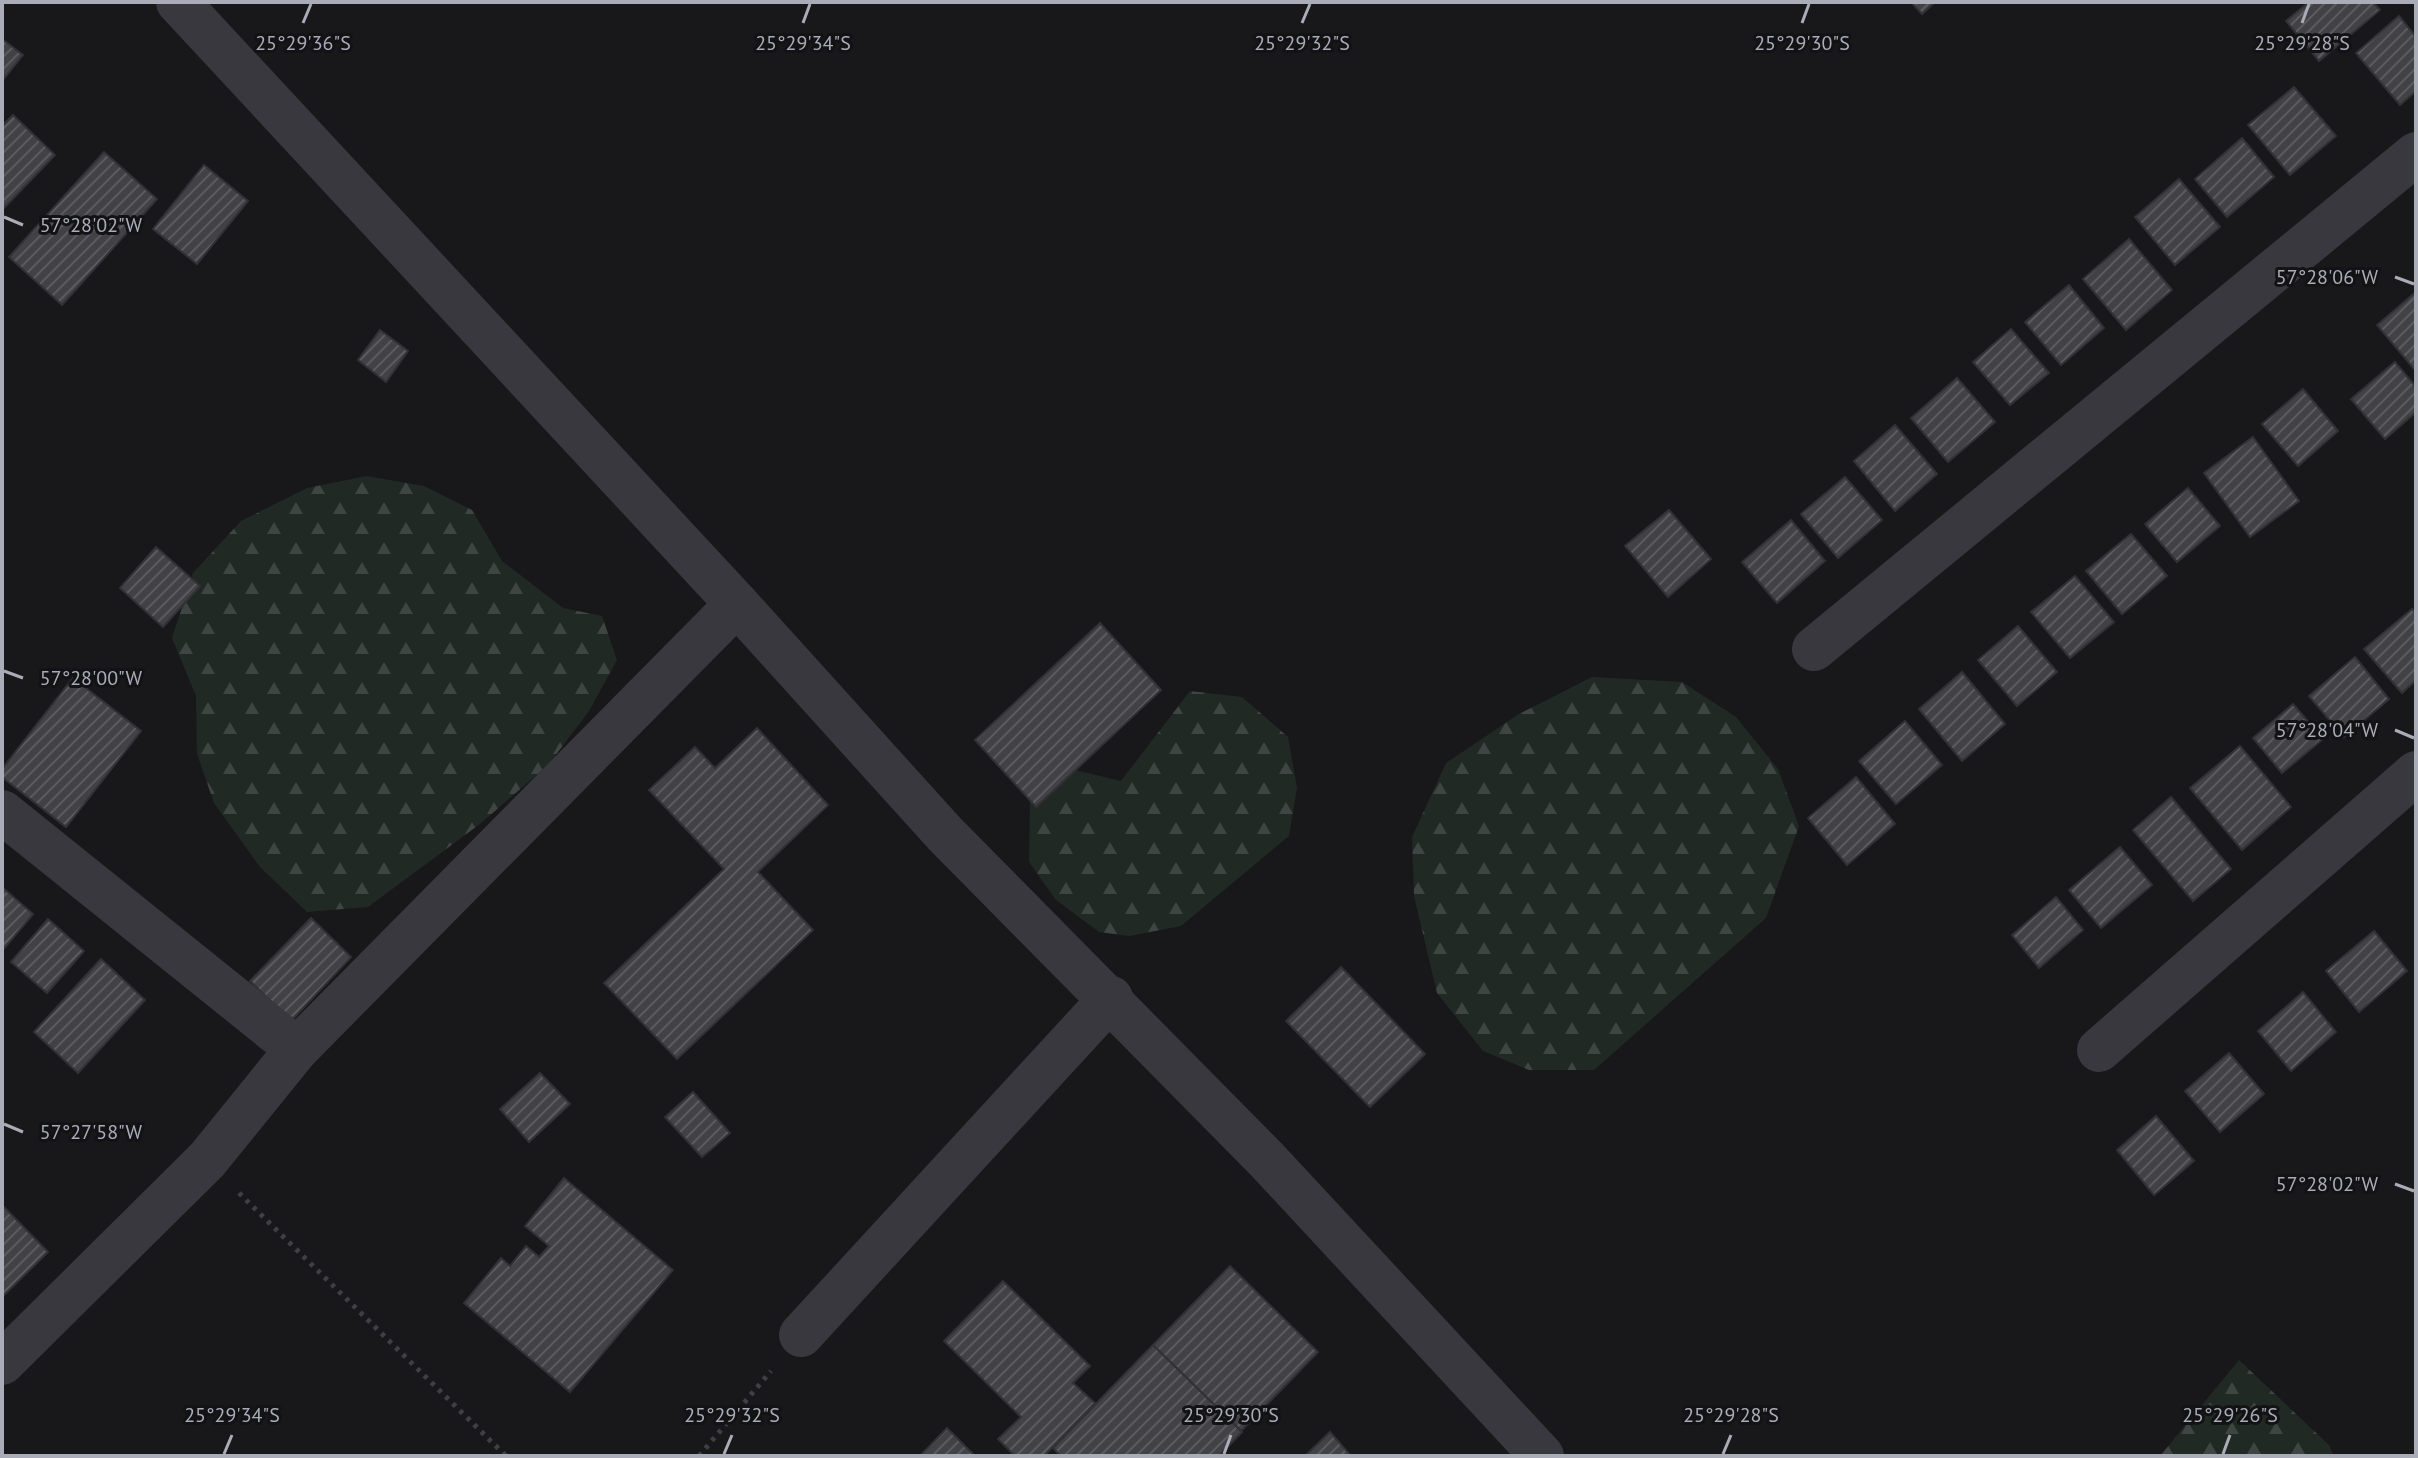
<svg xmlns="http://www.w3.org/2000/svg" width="2418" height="1458" font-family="'PT Sans',sans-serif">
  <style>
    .forest { fill: url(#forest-firs) }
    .building { fill: url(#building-hatch); stroke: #323135; stroke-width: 2 }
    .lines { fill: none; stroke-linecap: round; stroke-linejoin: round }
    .path { stroke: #3f3f45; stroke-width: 5; stroke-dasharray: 4 6; stroke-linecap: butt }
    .minor { stroke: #39383e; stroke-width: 44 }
    .ticks { fill: none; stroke: #aaacb8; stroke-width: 3 }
    .ticks-label { font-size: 20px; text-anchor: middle; fill: #aaacb8; stroke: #131214; stroke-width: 6; stroke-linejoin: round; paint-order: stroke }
  </style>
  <defs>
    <pattern id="forest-firs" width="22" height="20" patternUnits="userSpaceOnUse" patternTransform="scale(2)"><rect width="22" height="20" fill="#212924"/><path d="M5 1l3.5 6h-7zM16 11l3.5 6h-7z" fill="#3f4542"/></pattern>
    <pattern id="building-hatch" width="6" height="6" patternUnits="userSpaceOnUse" patternTransform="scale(2)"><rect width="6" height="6" fill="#424146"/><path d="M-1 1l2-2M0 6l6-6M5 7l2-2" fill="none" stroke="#5b5a5f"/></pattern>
  </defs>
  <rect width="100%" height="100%" fill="#181719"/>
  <g class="forest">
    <path d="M 367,476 L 424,486 L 472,510 L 502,561 L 563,608 L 602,616 L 617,660 L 589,711 L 549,764 L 480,824 L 368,907 L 307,912 L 260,867 L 214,803 L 197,754 L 196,696 L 172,638 L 193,573 L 241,521 L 307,488 Z"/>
    <path d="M 1592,677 L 1682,682 L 1736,717 L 1778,769 L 1799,826 L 1766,918 L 1594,1070 L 1529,1070 L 1483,1051 L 1437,993 L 1414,896 L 1412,837 L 1446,763 L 1519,714 Z"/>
    <path d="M 1190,691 L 1242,697 L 1288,737 L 1297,788 L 1289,836 L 1181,926 L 1129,936 L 1099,932 L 1056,900 L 1029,862 L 1030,795 L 1075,770 L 1121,781 Z"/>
    <path d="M 2239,1360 L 2329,1445 L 2334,1456 L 2160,1456 Z"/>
  </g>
  <g class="building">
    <path d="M 1911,2 L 1935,2 L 1922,14 Z"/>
    <path d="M 2309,2 L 2373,2 L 2380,10 L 2319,61 L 2286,21 Z"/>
    <path d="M 2399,16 L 2416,37 L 2416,91 L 2400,105 L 2356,53 Z"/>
    <path d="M 2,39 L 23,55 L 2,81 Z"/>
    <path d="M 2294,87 L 2336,136 L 2290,175 L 2248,125 Z"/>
    <path d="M 13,115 L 55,155 L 2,210 L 2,126 Z"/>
    <path d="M 2242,138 L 2274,177 L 2227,217 L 2195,179 Z"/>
    <path d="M 104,152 L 157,199 L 62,305 L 9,257 Z"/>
    <path d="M 204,165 L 248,201 L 197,264 L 153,229 Z"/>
    <path d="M 2179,179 L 2220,227 L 2175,265 L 2135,217 Z"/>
    <path d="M 2129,239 L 2172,290 L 2126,330 L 2083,279 Z"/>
    <path d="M 2069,285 L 2104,328 L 2061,365 L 2025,322 Z"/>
    <path d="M 2416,292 L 2416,369 L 2415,370 L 2377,325 Z"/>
    <path d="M 2011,329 L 2049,373 L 2010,405 L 1973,362 Z"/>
    <path d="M 380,330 L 408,351 L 386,382 L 358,360 Z"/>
    <path d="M 2395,362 L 2416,387 L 2416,412 L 2385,439 L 2351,399 Z"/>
    <path d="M 1957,378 L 1995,422 L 1948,462 L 1911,418 Z"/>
    <path d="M 2303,389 L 2338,431 L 2298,466 L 2262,424 Z"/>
    <path d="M 1895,425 L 1937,474 L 1895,511 L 1854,461 Z"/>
    <path d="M 2253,437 L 2299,501 L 2250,537 L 2204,473 Z"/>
    <path d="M 1845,477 L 1882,520 L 1838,558 L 1801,514 Z"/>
    <path d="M 2188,488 L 2220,526 L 2177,562 L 2145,524 Z"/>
    <path d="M 1669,510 L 1711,559 L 1668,597 L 1625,546 Z"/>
    <path d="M 1791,520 L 1825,561 L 1777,603 L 1742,562 Z"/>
    <path d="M 2131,534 L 2167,576 L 2122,614 L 2086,571 Z"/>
    <path d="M 156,547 L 200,586 L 163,627 L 120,588 Z"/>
    <path d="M 2075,576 L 2114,622 L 2070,658 L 2031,612 Z"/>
    <path d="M 2412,609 L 2416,613 L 2416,680 L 2402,693 L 2364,649 Z"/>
    <path d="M 1100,623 L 1161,690 L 1036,807 L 975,740 Z"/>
    <path d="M 2018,626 L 2057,672 L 2017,706 L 1978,660 Z"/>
    <path d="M 2355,657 L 2389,699 L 2344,737 L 2309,696 Z"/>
    <path d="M 1962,672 L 2005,724 L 1962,761 L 1919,709 Z"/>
    <path d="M 73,678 L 141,731 L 66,827 L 2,777 L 2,769 Z"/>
    <path d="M 2293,704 L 2323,739 L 2282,773 L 2253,738 Z"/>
    <path d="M 1905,721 L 1942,765 L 1896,804 L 1859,761 Z"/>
    <path d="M 757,728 L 828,805 L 758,872 L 813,930 L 677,1059 L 604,983 L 724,869 L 649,790 L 695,747 L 715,768 Z"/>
    <path d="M 2240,746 L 2291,807 L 2242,850 L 2190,788 Z"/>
    <path d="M 1856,777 L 1895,824 L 1847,865 L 1808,818 Z"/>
    <path d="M 2171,797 L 2231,869 L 2193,901 L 2133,830 Z"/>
    <path d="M 2120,847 L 2152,885 L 2101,928 L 2069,890 Z"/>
    <path d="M 2,887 L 33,914 L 2,951 Z"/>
    <path d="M 2056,897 L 2083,930 L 2039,968 L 2012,935 Z"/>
    <path d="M 311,918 L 351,957 L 291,1021 L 250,981 Z"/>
    <path d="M 48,919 L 84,951 L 47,993 L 11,962 Z"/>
    <path d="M 2374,931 L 2407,971 L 2359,1012 L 2326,971 Z"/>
    <path d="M 101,959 L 145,1000 L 78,1073 L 34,1032 Z"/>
    <path d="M 1341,967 L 1425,1054 L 1370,1107 L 1286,1021 Z"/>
    <path d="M 2303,992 L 2336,1032 L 2291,1071 L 2258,1031 Z"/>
    <path d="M 2229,1053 L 2264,1094 L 2220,1132 L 2185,1091 Z"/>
    <path d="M 540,1073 L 570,1104 L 529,1142 L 500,1109 Z"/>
    <path d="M 693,1092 L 730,1133 L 702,1157 L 665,1117 Z"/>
    <path d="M 2156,1116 L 2194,1161 L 2154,1195 L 2117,1150 Z"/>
    <path d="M 564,1178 L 673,1270 L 570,1392 L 464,1303 L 501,1258 L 510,1266 L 526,1246 L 539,1257 L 549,1246 L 525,1226 Z"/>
    <path d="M 2,1205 L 48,1252 L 2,1297 Z"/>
    <path d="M 1230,1266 L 1318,1352 L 1241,1431 L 1153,1345 Z"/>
    <path d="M 1003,1281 L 1090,1366 L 1073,1383 L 1095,1403 L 1044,1456 L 1015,1456 L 998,1439 L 1021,1417 L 944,1341 Z"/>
    <path d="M 1153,1345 L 1242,1432 L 1219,1456 L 1061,1456 L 1053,1448 Z"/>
    <path d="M 947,1428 L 975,1456 L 920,1456 Z"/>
    <path d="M 1330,1432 L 1351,1456 L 1305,1456 Z"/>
  </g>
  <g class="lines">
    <g class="path">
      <path d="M 239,1193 L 506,1456"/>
      <path d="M 699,1456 L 771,1371"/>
    </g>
    <g class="minor">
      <path d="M 178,2 L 737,604 L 945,834 L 1266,1159 L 1542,1456"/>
      <path d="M 1814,649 L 2416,154"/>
      <path d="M 2,812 L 297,1049"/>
      <path d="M 2099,1050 L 2416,773"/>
      <path d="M 801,1335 L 1111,998"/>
      <path d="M 2,1363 L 207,1160 L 297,1049 L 737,604"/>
    </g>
  </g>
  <path class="ticks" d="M 303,23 L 311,4M 803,23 L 810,4M 1302,23 L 1310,4M 1802,23 L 1809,4M 2302,23 L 2309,4M 4,217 L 23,225M 2395,277 L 2414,284M 4,671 L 23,678M 2395,730 L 2414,738M 4,1124 L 23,1132M 2395,1184 L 2414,1191M 224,1454 L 232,1435M 724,1454 L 732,1435M 1224,1454 L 1231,1435M 1723,1454 L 1731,1435M 2223,1454 L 2230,1435"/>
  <g class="ticks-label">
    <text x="303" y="50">25°29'36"S</text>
    <text x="803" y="50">25°29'34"S</text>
    <text x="1302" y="50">25°29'32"S</text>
    <text x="1802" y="50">25°29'30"S</text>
    <text x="2302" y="50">25°29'28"S</text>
    <text x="91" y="232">57°28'02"W</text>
    <text x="2327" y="284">57°28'06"W</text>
    <text x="91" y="685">57°28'00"W</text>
    <text x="2327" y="737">57°28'04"W</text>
    <text x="91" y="1139">57°27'58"W</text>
    <text x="2327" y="1191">57°28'02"W</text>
    <text x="232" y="1422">25°29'34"S</text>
    <text x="732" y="1422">25°29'32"S</text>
    <text x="1231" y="1422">25°29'30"S</text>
    <text x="1731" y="1422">25°29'28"S</text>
    <text x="2230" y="1422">25°29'26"S</text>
  </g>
  <rect width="2418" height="1458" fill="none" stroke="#aaacb8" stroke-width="8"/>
</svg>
